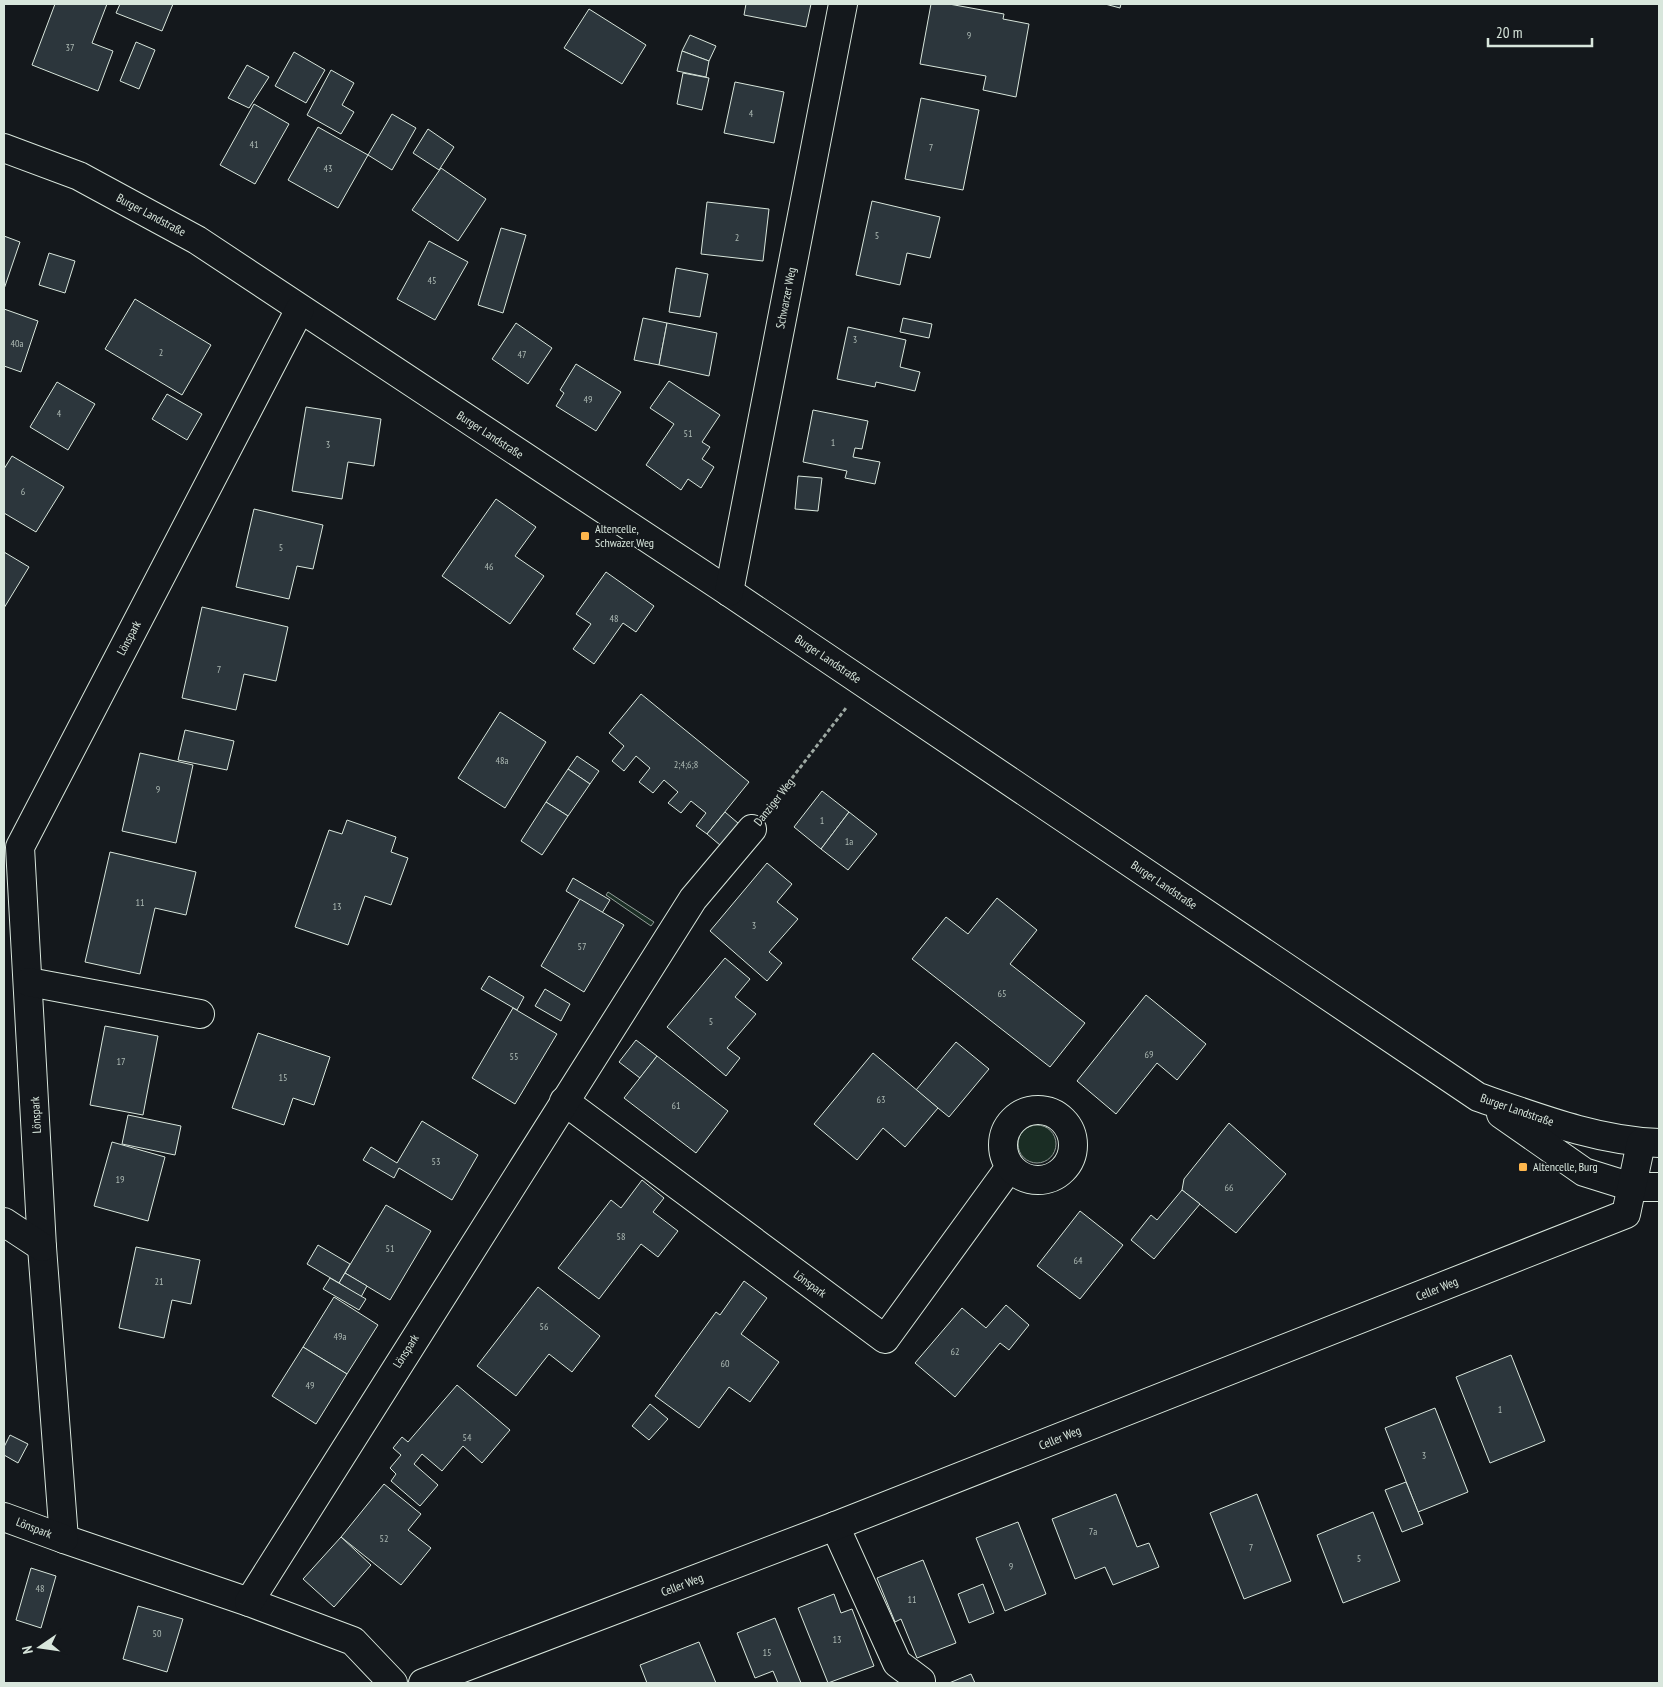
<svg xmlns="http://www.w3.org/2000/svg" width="1663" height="1687" font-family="'PT Sans Narrow',sans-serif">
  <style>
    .green { fill: #1a2d24; stroke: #939e99 }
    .building { fill: #2c363c; stroke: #d8e6dc }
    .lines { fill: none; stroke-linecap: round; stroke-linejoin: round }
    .minor-casing { stroke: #d8e6dc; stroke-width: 30 }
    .path { stroke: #9da8a2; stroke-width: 3; stroke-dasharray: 4 2.5; stroke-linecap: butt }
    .minor { stroke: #14181c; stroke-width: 28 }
    .poi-dot { fill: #ffb74d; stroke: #14181c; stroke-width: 2 }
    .labels { text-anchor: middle; stroke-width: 4; stroke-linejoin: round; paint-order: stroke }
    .number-label { font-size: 10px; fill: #adbab4 }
    .street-label { font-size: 12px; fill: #d8e6dc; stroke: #14181c }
    .poi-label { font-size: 12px; fill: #d8e6dc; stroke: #14181c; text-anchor: start }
  </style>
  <rect width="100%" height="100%" fill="#14181c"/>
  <g class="green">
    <path d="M 608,892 L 654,922 L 651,926 L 606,895 Z"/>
    <circle cx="1037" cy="1144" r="19"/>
  </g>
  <g class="building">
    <path d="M 55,4 L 107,4 L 92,43 L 113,51 L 98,91 L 32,65 Z"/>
    <path d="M 120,4 L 173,4 L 162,31 L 116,13 Z"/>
    <path d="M 746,4 L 811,4 L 806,27 L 744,15 Z"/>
    <path d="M 931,4 L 949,4 L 1004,14 L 1003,19 L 1029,24 L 1016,97 L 983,90 L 986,76 L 920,64 Z"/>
    <path d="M 1105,4 L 1121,4 L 1120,8 Z"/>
    <path d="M 589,9 L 646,45 L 622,84 L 564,48 Z"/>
    <path d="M 690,35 L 716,46 L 709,61 L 682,51 Z"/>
    <path d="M 136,42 L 155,50 L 139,89 L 120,81 Z"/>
    <path d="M 682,51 L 709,61 L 706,77 L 677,71 Z"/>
    <path d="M 294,52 L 325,70 L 306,103 L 275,86 Z"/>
    <path d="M 247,65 L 269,77 L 249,108 L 228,98 Z"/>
    <path d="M 331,70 L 354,83 L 342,105 L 354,112 L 341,134 L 307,115 Z"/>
    <path d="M 683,73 L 709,78 L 702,110 L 677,104 Z"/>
    <path d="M 735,82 L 784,92 L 774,143 L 724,133 Z"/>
    <path d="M 921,98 L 979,110 L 963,190 L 905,179 Z"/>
    <path d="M 254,104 L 289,124 L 255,184 L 220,165 Z"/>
    <path d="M 392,114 L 416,128 L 392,170 L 368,155 Z"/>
    <path d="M 318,127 L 368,155 L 338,208 L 288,180 Z"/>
    <path d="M 428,129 L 454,147 L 439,170 L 413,153 Z"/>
    <path d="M 441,168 L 486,199 L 458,241 L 412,210 Z"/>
    <path d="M 872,201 L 940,217 L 930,258 L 907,253 L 900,285 L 856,275 Z"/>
    <path d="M 707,202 L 769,209 L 763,261 L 701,254 Z"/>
    <path d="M 501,228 L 526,235 L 503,313 L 478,305 Z"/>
    <path d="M 4,236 L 20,242 L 4,289 Z"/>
    <path d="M 429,241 L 468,262 L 435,320 L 397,299 Z"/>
    <path d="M 49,253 L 75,261 L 65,293 L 39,285 Z"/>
    <path d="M 676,268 L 708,274 L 700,317 L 669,312 Z"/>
    <path d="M 135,299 L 211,345 L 182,395 L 105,349 Z"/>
    <path d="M 4,309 L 38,321 L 21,372 L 4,366 Z"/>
    <path d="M 643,318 L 667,323 L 659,365 L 634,360 Z"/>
    <path d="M 903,318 L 932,324 L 929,338 L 900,332 Z"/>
    <path d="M 516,323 L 552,348 L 528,384 L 492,359 Z"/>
    <path d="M 667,323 L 717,333 L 709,376 L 659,365 Z"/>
    <path d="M 848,327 L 906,340 L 900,367 L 920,372 L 915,391 L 876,382 L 875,387 L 837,379 Z"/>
    <path d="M 576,364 L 621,392 L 596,431 L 556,406 L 564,393 L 560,390 Z"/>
    <path d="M 669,381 L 720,415 L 702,442 L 710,447 L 702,459 L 714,467 L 701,488 L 688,479 L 681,490 L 646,465 L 674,424 L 650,408 Z"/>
    <path d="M 57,382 L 95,404 L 68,450 L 30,427 Z"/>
    <path d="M 167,394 L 202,414 L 187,440 L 152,419 Z"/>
    <path d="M 306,407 L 381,419 L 374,466 L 348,462 L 342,499 L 292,491 Z"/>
    <path d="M 813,410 L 868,421 L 862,449 L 855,448 L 853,457 L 880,462 L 875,484 L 845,478 L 847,471 L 803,462 Z"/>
    <path d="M 12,456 L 64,487 L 36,532 L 4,513 L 4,469 Z"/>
    <path d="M 798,476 L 822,478 L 818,511 L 795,509 Z"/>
    <path d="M 496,499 L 536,527 L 515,556 L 544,576 L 510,624 L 442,576 Z"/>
    <path d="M 254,509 L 323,525 L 313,569 L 297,566 L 289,599 L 236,587 Z"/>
    <path d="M 4,552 L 29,567 L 4,608 Z"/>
    <path d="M 606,572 L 654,606 L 636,632 L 623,623 L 594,664 L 573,649 L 591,624 L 576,614 Z"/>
    <path d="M 202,607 L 288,627 L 276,681 L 244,674 L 236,710 L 182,698 Z"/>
    <path d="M 641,694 L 749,782 L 707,834 L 696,826 L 706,813 L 691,801 L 681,813 L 668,803 L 678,792 L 664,780 L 653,793 L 639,782 L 650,768 L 636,756 L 624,771 L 612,761 L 624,746 L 609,733 Z"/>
    <path d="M 500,712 L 546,742 L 505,808 L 458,778 Z"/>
    <path d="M 185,730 L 234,741 L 227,770 L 178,760 Z"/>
    <path d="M 140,753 L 193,765 L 176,843 L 122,831 Z"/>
    <path d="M 577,756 L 599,771 L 590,784 L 568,769 Z"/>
    <path d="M 568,769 L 590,784 L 568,816 L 546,802 Z"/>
    <path d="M 822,791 L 849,812 L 821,849 L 794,827 Z"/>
    <path d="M 546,802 L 568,816 L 542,855 L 521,841 Z"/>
    <path d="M 725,812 L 745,829 L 727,851 L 707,834 Z"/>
    <path d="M 849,812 L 877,834 L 848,870 L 821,849 Z"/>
    <path d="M 347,820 L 396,837 L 391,852 L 408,858 L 391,905 L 365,896 L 348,945 L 295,927 L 329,830 L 342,834 Z"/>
    <path d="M 110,852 L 196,872 L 186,915 L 155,908 L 140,974 L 85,962 Z"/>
    <path d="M 767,863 L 792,884 L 777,902 L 798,919 L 769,952 L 782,963 L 767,981 L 710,931 Z"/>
    <path d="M 573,878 L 610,900 L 602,913 L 566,891 Z"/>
    <path d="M 997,898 L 1037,930 L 1010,964 L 1085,1023 L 1050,1067 L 912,959 L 946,917 L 968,934 Z"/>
    <path d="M 580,899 L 624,925 L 584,992 L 541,966 Z"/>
    <path d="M 725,958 L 750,979 L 735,997 L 756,1014 L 727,1048 L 740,1058 L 726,1076 L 667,1027 Z"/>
    <path d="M 489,976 L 524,997 L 517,1010 L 481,989 Z"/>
    <path d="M 545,989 L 570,1004 L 561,1021 L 535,1006 Z"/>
    <path d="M 1146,995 L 1206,1044 L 1177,1080 L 1157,1063 L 1116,1114 L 1077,1081 Z"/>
    <path d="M 513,1008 L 557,1034 L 515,1104 L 472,1078 Z"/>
    <path d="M 105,1026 L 158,1036 L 143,1115 L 90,1105 Z"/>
    <path d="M 258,1033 L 330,1057 L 314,1105 L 293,1098 L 284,1125 L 232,1108 Z"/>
    <path d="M 636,1040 L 657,1056 L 640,1078 L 619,1062 Z"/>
    <path d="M 956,1042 L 989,1069 L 949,1117 L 916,1090 Z"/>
    <path d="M 873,1053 L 938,1108 L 905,1147 L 883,1128 L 857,1160 L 814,1124 Z"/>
    <path d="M 657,1056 L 728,1111 L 696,1153 L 624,1098 Z"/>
    <path d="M 128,1115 L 181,1126 L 175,1155 L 122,1144 Z"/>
    <path d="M 422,1121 L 478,1155 L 452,1200 L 399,1168 L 394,1178 L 363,1160 L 371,1147 L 397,1163 Z"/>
    <path d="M 1229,1123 L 1286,1174 L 1236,1233 L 1182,1190 L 1184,1179 Z"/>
    <path d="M 112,1142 L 165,1157 L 148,1221 L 94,1206 Z"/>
    <path d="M 642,1180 L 664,1198 L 653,1212 L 678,1231 L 658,1257 L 641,1244 L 599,1299 L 558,1268 L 611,1200 L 621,1208 Z"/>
    <path d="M 1182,1190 L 1200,1204 L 1154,1259 L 1131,1240 L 1151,1215 L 1157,1220 Z"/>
    <path d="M 386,1205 L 431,1231 L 390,1300 L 345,1273 Z"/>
    <path d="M 1080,1211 L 1123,1245 L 1080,1299 L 1037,1266 Z"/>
    <path d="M 318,1245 L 350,1264 L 339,1283 L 307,1264 Z"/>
    <path d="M 136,1247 L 200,1260 L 191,1304 L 172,1300 L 164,1338 L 119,1328 Z"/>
    <path d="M 345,1273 L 367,1286 L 361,1297 L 339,1283 Z"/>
    <path d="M 330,1278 L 366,1299 L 359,1310 L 323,1289 Z"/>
    <path d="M 744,1281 L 767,1298 L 741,1334 L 779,1362 L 750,1402 L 729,1387 L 699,1428 L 655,1396 L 716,1312 L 720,1315 Z"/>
    <path d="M 538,1287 L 600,1336 L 572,1372 L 549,1354 L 516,1396 L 477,1366 Z"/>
    <path d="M 334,1297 L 378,1325 L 347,1374 L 303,1347 Z"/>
    <path d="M 1006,1305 L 1029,1325 L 1009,1350 L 1000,1343 L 955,1397 L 915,1363 L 962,1308 L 986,1328 Z"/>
    <path d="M 303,1347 L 347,1374 L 316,1424 L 272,1396 Z"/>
    <path d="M 1511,1355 L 1545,1441 L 1490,1463 L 1456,1377 Z"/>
    <path d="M 457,1385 L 510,1430 L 482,1463 L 463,1446 L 442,1471 L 422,1454 L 414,1464 L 438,1485 L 420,1506 L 391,1481 L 396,1474 L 390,1468 L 401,1455 L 393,1448 L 402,1437 L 408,1442 Z"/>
    <path d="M 650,1404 L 668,1419 L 649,1440 L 632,1426 Z"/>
    <path d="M 1435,1408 L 1468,1492 L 1418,1512 L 1385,1428 Z"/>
    <path d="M 10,1435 L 28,1444 L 18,1463 L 4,1455 L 4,1447 Z"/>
    <path d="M 1406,1482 L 1423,1524 L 1402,1532 L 1385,1490 Z"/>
    <path d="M 384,1484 L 421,1514 L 408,1530 L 431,1548 L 401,1585 L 341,1537 Z"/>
    <path d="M 1116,1494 L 1137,1547 L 1149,1543 L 1159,1567 L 1113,1585 L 1105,1567 L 1075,1579 L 1052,1519 Z"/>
    <path d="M 1257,1494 L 1291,1581 L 1244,1599 L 1210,1513 Z"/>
    <path d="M 1373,1512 L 1400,1581 L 1343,1603 L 1317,1535 Z"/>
    <path d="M 1018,1522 L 1046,1594 L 1005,1611 L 976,1538 Z"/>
    <path d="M 341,1537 L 371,1565 L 334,1607 L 303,1579 Z"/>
    <path d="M 923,1560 L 956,1643 L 917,1658 L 901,1619 L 895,1622 L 877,1578 Z"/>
    <path d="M 31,1568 L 56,1576 L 41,1628 L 16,1620 Z"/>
    <path d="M 983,1584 L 994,1613 L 969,1623 L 958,1594 Z"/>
    <path d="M 834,1594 L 841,1613 L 852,1609 L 874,1666 L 828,1683 L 798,1608 Z"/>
    <path d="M 138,1606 L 183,1619 L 167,1672 L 123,1659 Z"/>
    <path d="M 775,1618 L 801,1683 L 778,1683 L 773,1671 L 755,1678 L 737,1633 Z"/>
    <path d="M 699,1642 L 716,1683 L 647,1683 L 640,1665 Z"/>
    <path d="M 971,1674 L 975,1683 L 949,1683 Z"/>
  </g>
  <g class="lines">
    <g class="minor-casing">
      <g id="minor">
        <path d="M 4,148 L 79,176 L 197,240 L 729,592 L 1478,1097 C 1536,1117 1597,1141 1659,1143"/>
        <path d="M 300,309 L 20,847 L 42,1247 L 64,1539 L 249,1602 L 353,1641 L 393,1683"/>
        <path d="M 729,592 L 843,4"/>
        <path d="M 29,982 L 200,1014"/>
        <path d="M 564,1101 L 885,1339 L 1010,1167"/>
        <circle cx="1038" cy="1145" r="35"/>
        <path d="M 1501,1114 L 1584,1172 L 1632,1187 L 1659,1187"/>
        <path d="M 4,1222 L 42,1247"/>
        <path d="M 4,1517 L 64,1539"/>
        <path d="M 835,1526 L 897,1663 L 921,1681"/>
        <path d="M 249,1602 L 693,899 L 752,829"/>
        <path d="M 423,1683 L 835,1526 L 1626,1214 L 1641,1143"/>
      </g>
    </g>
    <path class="path" d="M 772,804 L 846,708"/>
    <use href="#minor" class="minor"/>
  </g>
  <g class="poi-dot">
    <rect x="580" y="531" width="10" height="10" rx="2.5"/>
    <rect x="1518" y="1162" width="10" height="10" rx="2.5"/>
  </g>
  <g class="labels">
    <g class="number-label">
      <text x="969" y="39">9</text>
      <text x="70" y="51">37</text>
      <text x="751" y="117">4</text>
      <text x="254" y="148">41</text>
      <text x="931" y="151">7</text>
      <text x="328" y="172">43</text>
      <text x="877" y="239">5</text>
      <text x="737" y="241">2</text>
      <text x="432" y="284">45</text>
      <text x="855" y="343">3</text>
      <text x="17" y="347">40a</text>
      <text x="161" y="356">2</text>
      <text x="522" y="358">47</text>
      <text x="588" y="403">49</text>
      <text x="59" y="417">4</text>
      <text x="688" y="437">51</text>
      <text x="833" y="446">1</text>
      <text x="328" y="448">3</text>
      <text x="23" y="495">6</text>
      <text x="281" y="551">5</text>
      <text x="489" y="570">46</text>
      <text x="614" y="622">48</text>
      <text x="219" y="673">7</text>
      <text x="502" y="764">48a</text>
      <text x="686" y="768">2;4;6;8</text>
      <text x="158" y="793">9</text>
      <text x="822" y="824">1</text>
      <text x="849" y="845">1a</text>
      <text x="140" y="906">11</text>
      <text x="337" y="910">13</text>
      <text x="754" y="929">3</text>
      <text x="582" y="950">57</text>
      <text x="1002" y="997">65</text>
      <text x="711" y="1025">5</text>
      <text x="1149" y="1058">69</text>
      <text x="514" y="1060">55</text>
      <text x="121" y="1065">17</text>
      <text x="283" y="1081">15</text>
      <text x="881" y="1103">63</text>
      <text x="676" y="1109">61</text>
      <text x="436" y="1165">53</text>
      <text x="120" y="1183">19</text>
      <text x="1229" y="1191">66</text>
      <text x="621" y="1240">58</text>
      <text x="390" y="1252">51</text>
      <text x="1078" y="1264">64</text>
      <text x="159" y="1285">21</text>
      <text x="544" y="1330">56</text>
      <text x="340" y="1340">49a</text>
      <text x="955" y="1355">62</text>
      <text x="725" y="1367">60</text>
      <text x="310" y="1389">49</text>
      <text x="1500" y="1413">1</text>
      <text x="467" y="1441">54</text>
      <text x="1424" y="1459">3</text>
      <text x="1093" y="1535">7a</text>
      <text x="384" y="1542">52</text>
      <text x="1251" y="1551">7</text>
      <text x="1359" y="1562">5</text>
      <text x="1011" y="1570">9</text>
      <text x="40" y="1592">48</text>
      <text x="912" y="1603">11</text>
      <text x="157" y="1637">50</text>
      <text x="837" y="1643">13</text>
      <text x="767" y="1656">15</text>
    </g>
    <g class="street-label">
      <text transform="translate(151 215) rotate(28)" y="4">Burger Landstraße</text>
      <text transform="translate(786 298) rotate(-79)" y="4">Schwarzer Weg</text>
      <text transform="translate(490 435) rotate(33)" y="4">Burger Landstraße</text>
      <text transform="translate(129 638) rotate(-62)" y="4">Lönspark</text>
      <text transform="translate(828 659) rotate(34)" y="4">Burger Landstraße</text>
      <text transform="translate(774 802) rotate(-52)" y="4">Danziger Weg</text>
      <text transform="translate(1164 885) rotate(34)" y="4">Burger Landstraße</text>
      <text transform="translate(1517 1110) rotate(19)" y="4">Burger Landstraße</text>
      <text transform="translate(36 1115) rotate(-93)" y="4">Lönspark</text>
      <text transform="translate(810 1284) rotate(36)" y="4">Lönspark</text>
      <text transform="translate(1437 1289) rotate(-22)" y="4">Celler Weg</text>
      <text transform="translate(406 1351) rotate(-58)" y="4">Lönspark</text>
      <text transform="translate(1060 1438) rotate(-22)" y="4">Celler Weg</text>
      <text transform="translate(34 1528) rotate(21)" y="4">Lönspark</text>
      <text transform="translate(682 1585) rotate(-21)" y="4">Celler Weg</text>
    </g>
    <g class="poi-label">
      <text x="595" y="533">Altencelle,<tspan x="595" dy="14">Schwazer Weg</tspan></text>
      <text x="1533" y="1171">Altencelle, Burg</text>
    </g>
  </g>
  <rect width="1663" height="1687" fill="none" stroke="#d8e6dc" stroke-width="10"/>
  <g transform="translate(40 1647) rotate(257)" stroke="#14181c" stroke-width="4" paint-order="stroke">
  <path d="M0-4L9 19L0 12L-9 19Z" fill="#d8e6dc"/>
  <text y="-8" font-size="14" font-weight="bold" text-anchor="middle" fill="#d8e6dc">N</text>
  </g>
  <path d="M1488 38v8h104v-8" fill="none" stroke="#d8e6dc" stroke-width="2.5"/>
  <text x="1496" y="38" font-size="15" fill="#d8e6dc" stroke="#14181c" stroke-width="4" paint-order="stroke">20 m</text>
</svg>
